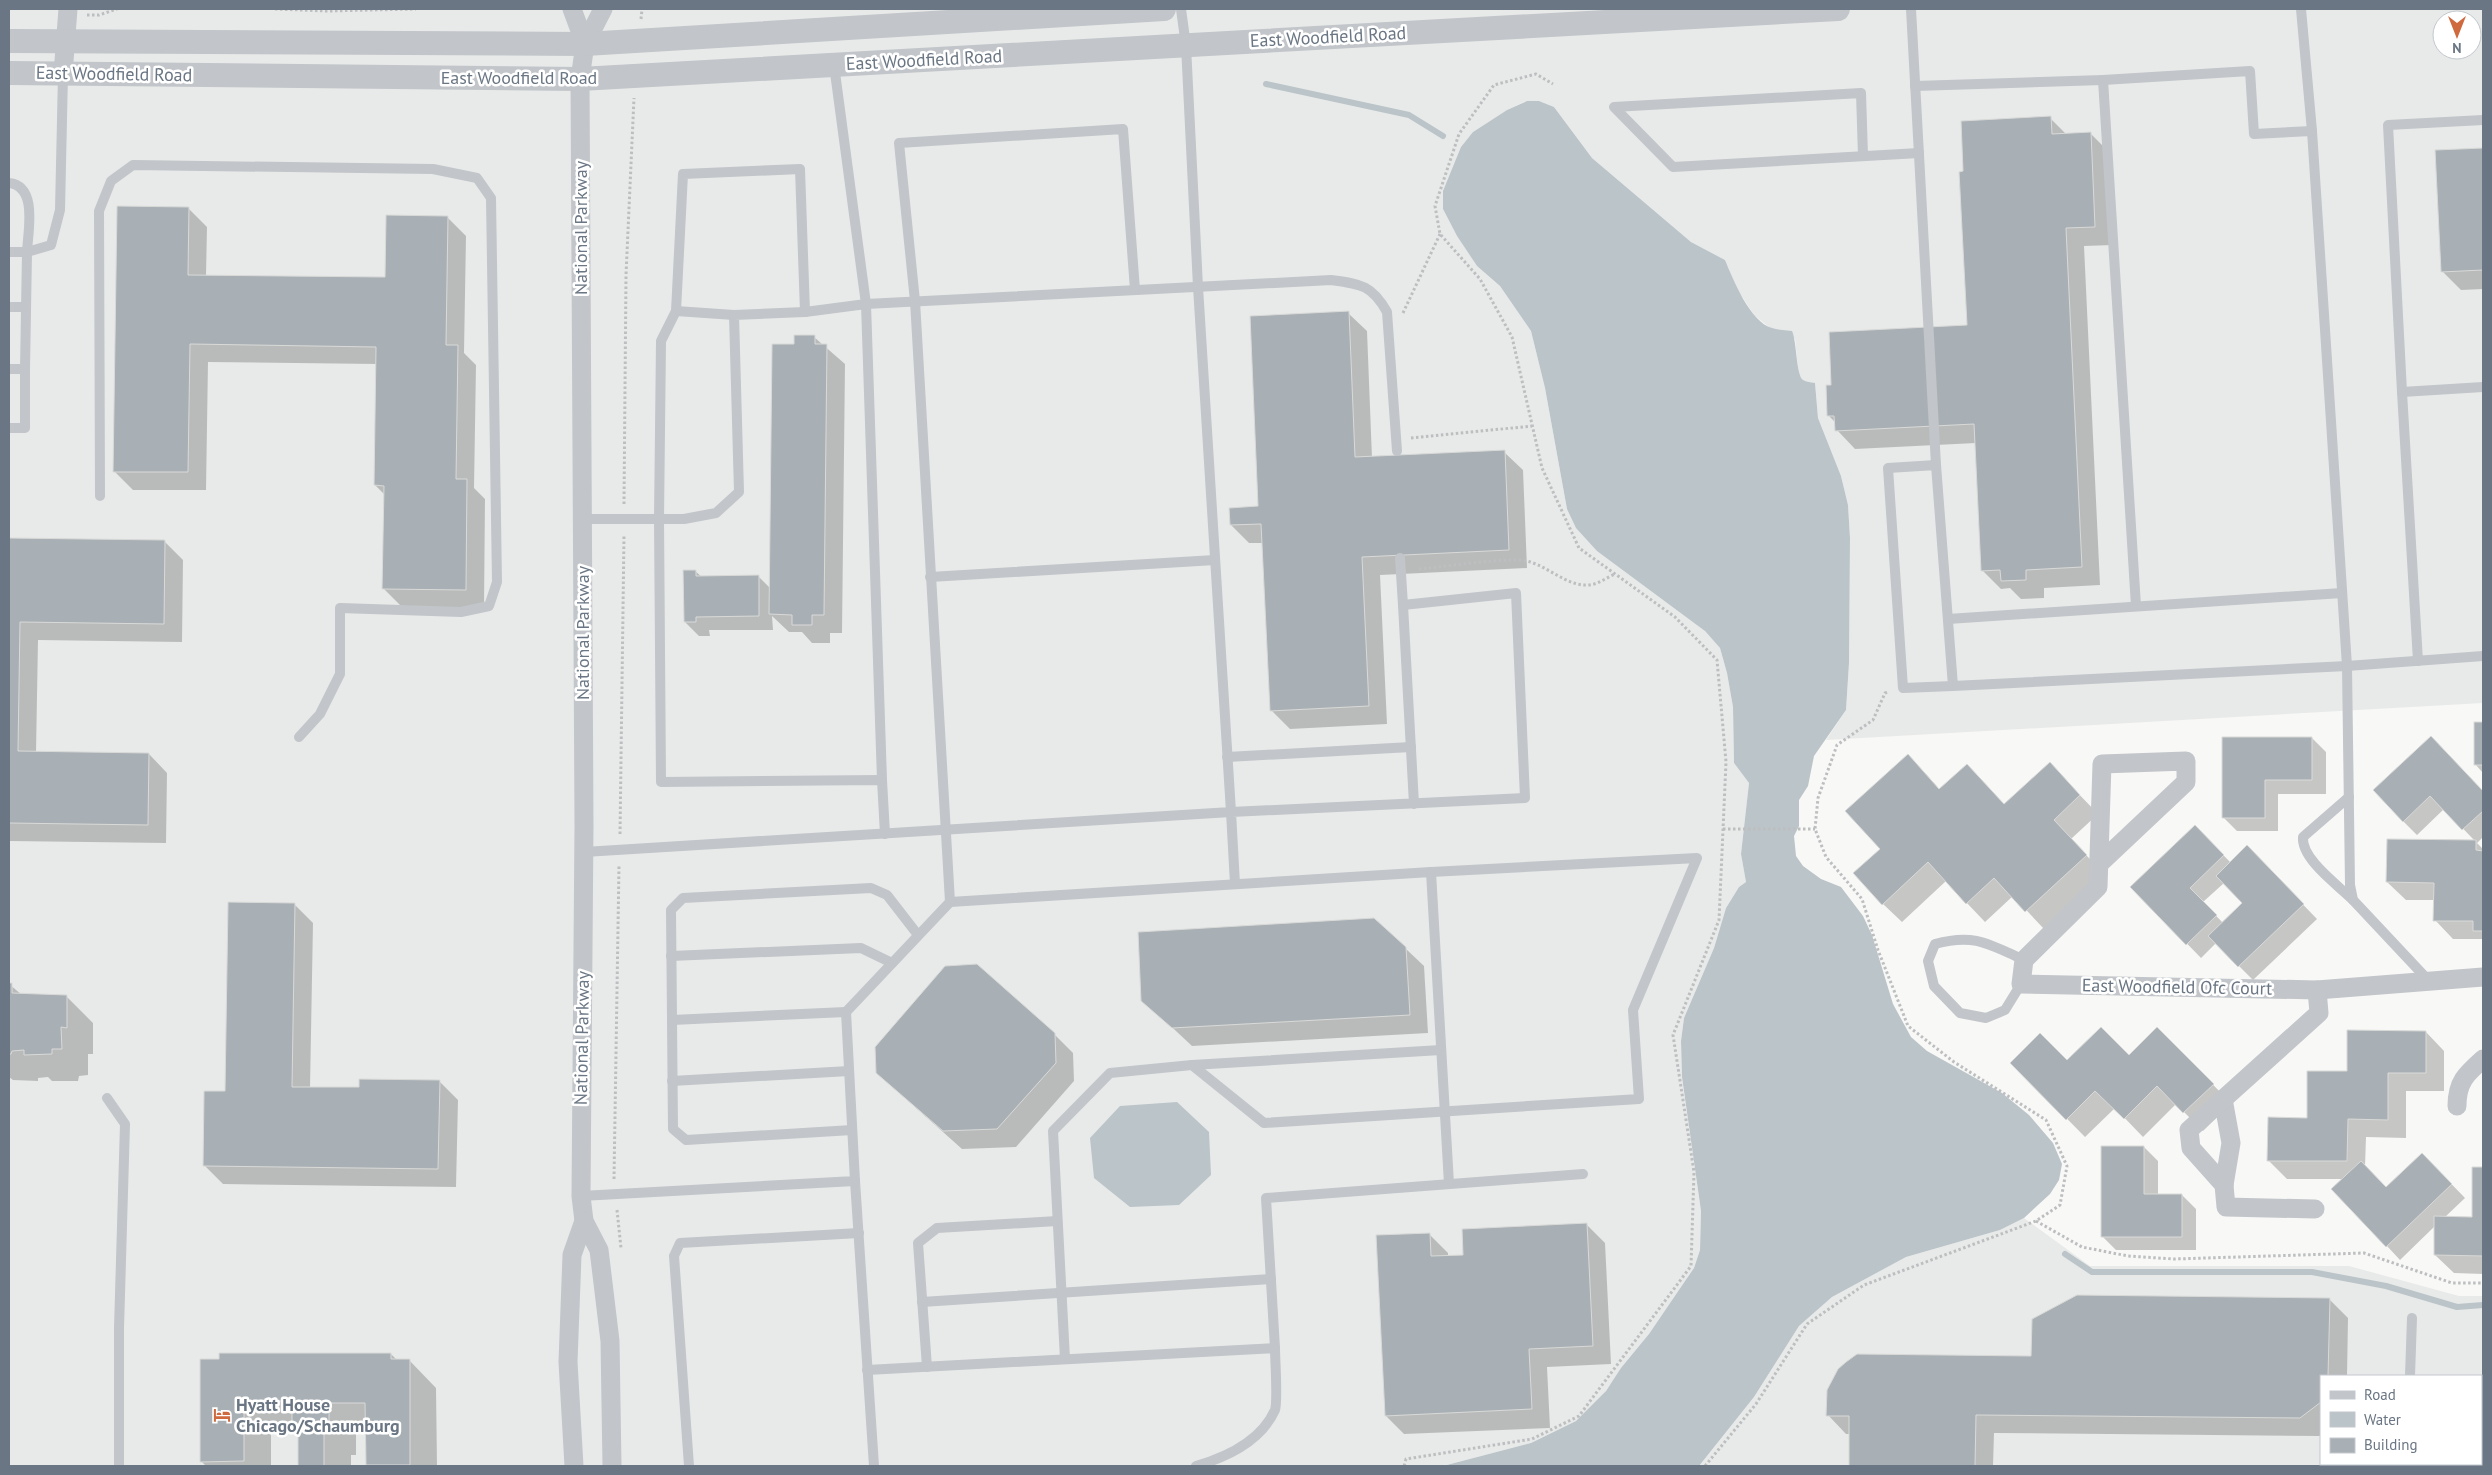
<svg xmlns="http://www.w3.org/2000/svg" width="2492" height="1475" font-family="'PT Sans',sans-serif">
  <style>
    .built { fill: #e8eae9; fill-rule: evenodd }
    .water { fill: #bbc4c8 }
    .shadow { fill: #0003; fill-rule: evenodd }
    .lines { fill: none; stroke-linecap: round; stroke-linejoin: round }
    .stream { stroke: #bbc4c8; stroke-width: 6 }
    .building { fill: #a9b0b5; stroke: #d9dad8 }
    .path { stroke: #bcbec0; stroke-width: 3; stroke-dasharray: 2.5 2.5; stroke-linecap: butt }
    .service { stroke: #c2c5c9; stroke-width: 10 }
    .minor { stroke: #c2c5c9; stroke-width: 19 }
    .tertiary { stroke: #c2c5c9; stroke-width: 24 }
    .labels { text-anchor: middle; stroke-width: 5; stroke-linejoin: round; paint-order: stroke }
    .street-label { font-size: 18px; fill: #6a7683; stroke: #fff }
    .poi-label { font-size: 18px; font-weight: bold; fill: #6a7683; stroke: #fff; text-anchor: start }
  </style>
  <rect width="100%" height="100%" fill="#f8f8f6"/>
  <g class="built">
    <path d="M 9,9 L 2483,9 L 2483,703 L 1826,740 L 1846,710 L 1849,663 L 1850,538 L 1848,505 L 1841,476 L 1818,418 L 1815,383 L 1804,382 L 1799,377 L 1795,339 L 1770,328 L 1754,315 L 1736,287 L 1725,260 L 1691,242 L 1592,158 L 1554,107 L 1539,101 L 1526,101 L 1507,110 L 1473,132 L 1443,209 L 1457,236 L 1477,266 L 1500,286 L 1531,331 L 1545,388 L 1567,509 L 1705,631 L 1720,648 L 1727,673 L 1733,707 L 1734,763 L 1749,783 L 1741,854 L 1746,882 L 1739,887 L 1726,908 L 1714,948 L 1684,1018 L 1681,1041 L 1682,1077 L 1701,1211 L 1700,1250 L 1694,1268 L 1683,1285 L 1649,1334 L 1595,1405 L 1576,1421 L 1531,1443 L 1443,1466 L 9,1466 ZM 2442,20 L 2472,20 L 2472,50 L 2442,50 Z"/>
    <path d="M 2024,1218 L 2090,1266 L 2349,1266 L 2459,1296 L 2483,1296 L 2483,1466 L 1699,1466 L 1754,1397 L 1799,1326 L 1832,1297 L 1906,1257 L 2000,1230 ZM 2321,1376 L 2481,1376 L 2481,1464 L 2321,1464 Z"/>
  </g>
  <g class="water">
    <path d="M 1527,101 L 1539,101 L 1554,107 L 1592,158 L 1691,242 L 1725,260 C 1733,279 1750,322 1772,328 C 1778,330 1785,330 1792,331 C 1797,342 1796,375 1803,380 C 1806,382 1811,382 1815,383 L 1818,418 L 1841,476 L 1848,505 L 1850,538 L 1849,663 L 1846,710 L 1814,756 L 1808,786 L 1799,800 L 1799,826 L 1794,836 L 1796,856 L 1803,866 L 1821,879 L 1841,887 L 1863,916 L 1872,935 L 1893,1004 L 1911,1037 L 1927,1051 L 2002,1093 L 2029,1115 L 2053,1143 L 2062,1164 L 2059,1180 L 2050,1194 L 2024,1218 L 2000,1230 L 1906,1257 L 1832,1297 L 1799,1326 L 1754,1397 L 1699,1466 L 1443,1466 L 1531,1443 L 1576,1421 L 1606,1391 L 1621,1368 L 1649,1334 L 1694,1268 L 1700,1250 L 1701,1211 L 1682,1077 L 1681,1041 L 1684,1018 L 1714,948 L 1726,908 L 1739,887 L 1746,882 L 1741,854 L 1749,783 L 1734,763 L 1733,707 L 1727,673 L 1720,648 L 1705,631 L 1597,551 L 1576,528 L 1567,509 L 1545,388 L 1531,331 L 1500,286 L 1477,266 L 1457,236 L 1443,209 L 1443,191 L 1461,147 L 1473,132 L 1507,110 Z"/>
    <path d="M 1177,1102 L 1209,1132 L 1211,1175 L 1179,1205 L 1130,1207 L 1094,1178 L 1090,1138 L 1120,1106 Z"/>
  </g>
  <g class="shadow">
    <path d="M 2050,118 L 2067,135 L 2091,134 L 2109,152 L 2113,245 L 2084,246 L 2100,585 L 2044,588 L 2044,598 L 2021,599 L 2010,588 L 2001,589 L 1982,570 L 1976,443 L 1855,449 L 1837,430 L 1836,423 L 1829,416 L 1833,386 L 1968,327 Z"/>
    <path d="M 2483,149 L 2483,289 L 2461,290 L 2442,271 L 2437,151 Z"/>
    <path d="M 188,208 L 207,227 L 206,276 L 386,279 L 447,217 L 466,236 L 464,353 L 476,365 L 474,488 L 485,499 L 484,608 L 402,607 L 383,588 L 385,495 L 375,485 L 377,364 L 208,362 L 206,490 L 133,490 L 114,471 Z"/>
    <path d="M 1348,313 L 1367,331 L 1372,458 L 1504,452 L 1523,470 L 1527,568 L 1380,575 L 1387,724 L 1290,729 L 1271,710 L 1263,543 L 1249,543 L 1231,525 L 1260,507 Z"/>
    <path d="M 814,337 L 845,364 L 842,633 L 830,633 L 830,643 L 812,643 L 802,632 L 789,632 L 772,616 L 773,630 L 709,630 L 710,636 L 699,636 L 685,622 L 695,571 L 702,577 L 758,576 L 770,588 L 796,346 Z"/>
    <path d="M 9,539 L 164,541 L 183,560 L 182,642 L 38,640 L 36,753 L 149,754 L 167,773 L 166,843 L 9,841 Z"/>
    <path d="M 2475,723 L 2483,723 L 2483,773 L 2475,764 Z"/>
    <path d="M 2312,738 L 2326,752 L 2326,794 L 2278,794 L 2278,831 L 2237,831 L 2223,817 Z"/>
    <path d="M 2445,751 L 2483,792 L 2483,837 L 2477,843 L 2483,849 L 2483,939 L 2453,939 L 2435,920 L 2435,900 L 2406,900 L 2387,882 L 2475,841 L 2444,809 L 2417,835 L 2403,821 Z"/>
    <path d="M 2050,764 L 2098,814 L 2071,839 L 2104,874 L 2044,929 L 2013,896 L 1985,922 L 1946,881 L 1902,922 L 1883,904 L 1881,849 L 1926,774 L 1940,790 L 2005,805 Z"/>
    <path d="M 2195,826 L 2231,863 L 2261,861 L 2317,919 L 2253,980 L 2216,943 L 2201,958 L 2132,887 ZM 2224,883 L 2244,903 L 2223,923 L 2203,902 Z"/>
    <path d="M 294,904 L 313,923 L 310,1088 L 360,1089 L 439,1081 L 458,1100 L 456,1187 L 223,1184 L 204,1165 L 227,1093 Z"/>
    <path d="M 1405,948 L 1424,966 L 1428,1033 L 1192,1046 L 1143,1000 Z"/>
    <path d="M 9,984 L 22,995 L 66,996 L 93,1023 L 93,1054 L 88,1054 L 88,1075 L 79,1076 L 78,1081 L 52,1081 L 48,1077 L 38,1078 L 38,1081 L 13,1080 L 9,1077 Z"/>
    <path d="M 2157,1028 L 2231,1103 L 2203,1131 L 2176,1104 L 2143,1137 L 2115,1108 L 2085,1137 L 2012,1063 L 2067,1062 L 2129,1056 Z"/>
    <path d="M 2426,1032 L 2444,1051 L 2444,1091 L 2406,1091 L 2406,1138 L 2366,1137 L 2365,1167 L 2386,1189 L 2436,1168 L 2465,1198 L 2444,1218 L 2473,1218 L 2473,1168 L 2483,1168 L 2483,1274 L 2454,1273 L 2435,1255 L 2435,1226 L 2400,1260 L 2387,1246 L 2344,1179 L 2287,1179 L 2268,1160 L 2348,1072 Z"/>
    <path d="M 1054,1034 L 1073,1053 L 1074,1081 L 1016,1147 L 962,1149 L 877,1073 Z"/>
    <path d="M 2144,1147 L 2158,1161 L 2158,1195 L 2182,1195 L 2196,1209 L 2196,1250 L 2116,1250 L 2102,1236 Z"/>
    <path d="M 1587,1225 L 1605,1243 L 1611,1364 L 1547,1367 L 1550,1428 L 1404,1434 L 1386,1416 L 1429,1234 L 1448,1253 L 1448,1257 L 1464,1256 Z"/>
    <path d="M 2329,1299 L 2348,1318 L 2347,1376 L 2321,1376 L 2321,1435 L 2319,1436 L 1994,1433 L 1993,1466 L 1850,1466 L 1850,1434 L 1846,1434 L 1828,1415 L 2032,1357 Z"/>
    <path d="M 391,1354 L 397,1360 L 409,1360 L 436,1388 L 437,1466 L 369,1466 L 367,1464 L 367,1430 L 356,1430 L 356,1455 L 351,1455 L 351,1466 L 299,1466 L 299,1433 L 294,1428 L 271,1428 L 271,1466 L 206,1466 L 201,1461 L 201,1360 Z"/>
  </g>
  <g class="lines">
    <g class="stream">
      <path d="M 1266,84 L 1409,115 L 1443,136"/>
      <path d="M 2065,1254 L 2092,1272 L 2312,1272 L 2386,1286 L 2457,1307 L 2483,1305"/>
    </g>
  </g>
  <g class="building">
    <path d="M 2051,116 L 2052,134 L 2091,132 L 2095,227 L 2066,228 L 2082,567 L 2026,570 L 2026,580 L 2001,581 L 2000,570 L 1981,571 L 1974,424 L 1835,431 L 1834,416 L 1827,416 L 1826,385 L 1831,385 L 1829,332 L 1967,325 L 1959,172 L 1963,171 L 1961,121 Z"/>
    <path d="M 2483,148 L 2483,270 L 2441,272 L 2435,150 Z"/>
    <path d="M 117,206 L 189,207 L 188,275 L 385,277 L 386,215 L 448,216 L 446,345 L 458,345 L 456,479 L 467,479 L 466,590 L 382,589 L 384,486 L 374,485 L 376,347 L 190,344 L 188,472 L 113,472 Z"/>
    <path d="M 1349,311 L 1355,457 L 1505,450 L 1509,550 L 1362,557 L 1369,706 L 1270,711 L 1261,524 L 1230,525 L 1229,508 L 1258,506 L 1250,316 Z"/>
    <path d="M 794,335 L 815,335 L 815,344 L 827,344 L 824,615 L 812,615 L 812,625 L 792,625 L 792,615 L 769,614 L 772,344 L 794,344 Z"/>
    <path d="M 9,538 L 165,540 L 164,624 L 20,622 L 18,751 L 149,753 L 148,825 L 9,823 Z"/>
    <path d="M 683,570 L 696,570 L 696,576 L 759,575 L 759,616 L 696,617 L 696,622 L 684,622 Z"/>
    <rect x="2474" y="722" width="9" height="43"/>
    <path d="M 2431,736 L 2483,791 L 2483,811 L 2462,830 L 2430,796 L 2403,822 L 2373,790 Z"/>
    <path d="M 2222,737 L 2312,737 L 2312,780 L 2265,780 L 2265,818 L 2222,818 Z"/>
    <path d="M 1908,754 L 1939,789 L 1967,764 L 2004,804 L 2050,762 L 2080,795 L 2054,820 L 2087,855 L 2025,912 L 1994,878 L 1966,904 L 1928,862 L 1882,905 L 1853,873 L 1880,849 L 1845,811 Z"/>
    <path d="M 2195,825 L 2224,855 L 2190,888 L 2217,915 L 2186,945 L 2130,887 Z"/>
    <path d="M 2387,839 L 2476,840 L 2476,850 L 2483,851 L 2483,931 L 2473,931 L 2473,921 L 2433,921 L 2434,883 L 2386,882 Z"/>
    <path d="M 2247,845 L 2304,904 L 2238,967 L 2208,936 L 2242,903 L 2216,876 Z"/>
    <path d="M 228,902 L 295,903 L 292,1087 L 359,1087 L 359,1079 L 440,1080 L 438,1169 L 203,1166 L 204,1091 L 225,1091 Z"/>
    <path d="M 1374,918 L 1406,947 L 1410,1015 L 1172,1028 L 1141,1001 L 1138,932 Z"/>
    <path d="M 977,964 L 1055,1033 L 1056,1063 L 997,1129 L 943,1131 L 876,1073 L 875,1047 L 945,966 Z"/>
    <path d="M 9,983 L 12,983 L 12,993 L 67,995 L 67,1028 L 61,1027 L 62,1049 L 52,1049 L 52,1054 L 24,1055 L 24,1050 L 12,1051 L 11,1054 L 9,1054 Z"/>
    <path d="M 2101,1027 L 2129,1055 L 2157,1027 L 2214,1084 L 2183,1113 L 2157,1086 L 2124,1119 L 2095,1091 L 2066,1120 L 2010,1063 L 2040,1033 L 2067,1060 Z"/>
    <path d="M 2347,1030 L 2426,1031 L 2426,1073 L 2388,1073 L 2388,1120 L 2348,1119 L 2347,1161 L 2267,1161 L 2268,1117 L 2307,1118 L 2307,1071 L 2347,1071 Z"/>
    <path d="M 2101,1146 L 2144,1146 L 2144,1194 L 2182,1194 L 2182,1237 L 2101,1237 Z"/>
    <path d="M 2422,1153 L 2452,1184 L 2386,1247 L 2331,1189 L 2361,1161 L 2386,1187 Z"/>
    <path d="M 2472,1167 L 2483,1167 L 2483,1256 L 2434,1255 L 2434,1216 L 2472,1217 Z"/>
    <path d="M 1587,1223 L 1593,1346 L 1529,1349 L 1532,1409 L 1385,1416 L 1376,1235 L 1430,1233 L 1431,1256 L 1463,1255 L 1462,1229 Z"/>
    <path d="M 2077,1295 L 2330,1298 L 2328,1376 L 2321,1376 L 2321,1402 L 2300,1418 L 1976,1415 L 1975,1466 L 1849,1466 L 1849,1416 L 1826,1416 L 1827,1390 L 1838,1369 L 1846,1362 L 1857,1354 L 2031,1356 L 2032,1319 Z"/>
    <path d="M 219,1353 L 391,1353 L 391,1359 L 410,1359 L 410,1465 L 366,1465 L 365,1403 L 329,1403 L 329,1428 L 324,1428 L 324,1466 L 298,1466 L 298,1427 L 292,1427 L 292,1401 L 244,1401 L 244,1461 L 200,1462 L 200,1359 L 219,1359 Z"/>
  </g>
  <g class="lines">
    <g class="path">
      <path d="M 275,9 L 327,11 L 416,9"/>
      <path d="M 87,15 L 99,15 L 117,9"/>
      <path d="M 641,19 L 642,9"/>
      <path d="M 1403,313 L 1440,234"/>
      <path d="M 1411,438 L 1532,426"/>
      <path d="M 624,504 L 626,275 L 634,98"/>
      <path d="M 1419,569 C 1451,566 1485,560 1518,560 C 1545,560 1567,591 1594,584 C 1601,582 1608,577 1615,574"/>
      <path d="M 1723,829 L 1815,829"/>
      <path d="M 620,834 L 624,535"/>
      <path d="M 614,1179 L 619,865"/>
      <path d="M 617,1210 L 621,1248"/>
      <path d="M 2036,1221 L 2082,1247 L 2128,1256 L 2174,1259 L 2364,1253 L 2452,1283 L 2483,1283"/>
      <path d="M 1404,1466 L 1406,1459 L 1532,1439 L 1579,1416 L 1691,1266 L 1694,1172 L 1673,1035 L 1719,920 L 1726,762 L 1717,660 L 1675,617 L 1579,548 L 1542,468 L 1512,337 L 1480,279 L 1440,234 L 1435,206 L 1459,134 L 1494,85 L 1536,74 L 1553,84"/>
      <path d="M 1705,1466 L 1756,1404 L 1807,1324 L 1864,1285 L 2036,1221 L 2060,1205 L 2067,1166 L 2046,1120 L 1954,1062 L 1908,1026 L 1878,950 L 1862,899 L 1826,857 L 1815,829 L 1818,798 L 1837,745 L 1873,720 L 1885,693 L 1888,692"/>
    </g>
    <g class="service">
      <path d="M 1911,9 L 1936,465"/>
      <path d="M 2301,9 L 2312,131 L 2347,666 L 2350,885 L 2353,900 L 2429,981"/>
      <path d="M 1915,86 L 2103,80"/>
      <path d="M 2483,120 L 2388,125 L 2402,392 L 2483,387"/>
      <path d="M 1863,156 L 1861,93 L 1614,107 L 1673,167 L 1919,153"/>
      <path d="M 9,183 C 38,186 28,231 27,252 L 9,252"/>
      <path d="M 9,307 L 26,307"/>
      <path d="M 676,311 L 734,315"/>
      <path d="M 805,312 L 734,315 L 739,492 L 716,513 L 684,519 L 659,519 L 661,782 L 882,780 L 885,834"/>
      <path d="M 9,369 L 25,369 L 27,252 L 51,245 L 60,210 L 63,74"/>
      <path d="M 2402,392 L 2418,661"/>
      <path d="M 9,428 L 25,428 L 25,369"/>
      <path d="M 100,496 L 99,211 L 111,181 L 133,165 L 433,169 L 477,178 L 491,198 L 497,582 L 489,606 L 461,612 L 340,608 L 340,674 L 320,714 L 299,737"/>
      <path d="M 582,519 L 659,519 L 661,341 L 676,311 L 683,174 L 800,169 L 805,312 L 866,304 L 834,65"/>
      <path d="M 1400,558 L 1403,605"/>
      <path d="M 930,577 L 1215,560"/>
      <path d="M 2136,606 L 2103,80 L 2250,71 L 2254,134 L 2312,131"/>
      <path d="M 1948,619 L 2342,593"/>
      <path d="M 1953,686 L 1936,465 L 1888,468 L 1903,688 L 1953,686 L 2347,666 L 2483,656"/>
      <path d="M 1227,757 L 1411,747"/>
      <path d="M 882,780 L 866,304 L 1331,280 C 1361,284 1372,285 1387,312 L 1397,451"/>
      <path d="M 2349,797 L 2303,837 C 2301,859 2338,885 2353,900"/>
      <path d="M 584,852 L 1231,812 L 1198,287 L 1186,46 L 1181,9"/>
      <path d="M 1235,884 L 1231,812 L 1525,798 L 1516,593 L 1403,605 L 1414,804"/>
      <path d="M 950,902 L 1431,872 L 1449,1184"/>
      <path d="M 671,956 L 861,948 L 892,963"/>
      <path d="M 2021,984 L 2005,1010 L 1986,1018 L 1960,1013 L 1934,986 L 1928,961 L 1935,944 C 1974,933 1989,944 2024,960"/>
      <path d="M 672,1020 L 846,1012"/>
      <path d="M 1192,1065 L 1441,1050"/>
      <path d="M 672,1081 L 849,1071"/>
      <path d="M 107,1098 L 125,1124 L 119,1328 L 119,1466"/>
      <path d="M 852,1130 L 686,1140 L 673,1129 L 671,910 L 683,898 L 871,888 L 887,895 L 918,935"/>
      <path d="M 855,1181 L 874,1466"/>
      <path d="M 581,1196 L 855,1181 L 846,1012 L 950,902 L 915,301 L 899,143 L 1123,129 L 1135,290"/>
      <path d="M 922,1302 L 1271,1279"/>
      <path d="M 1275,1348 L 1266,1198 L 1583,1174"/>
      <path d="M 1065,1359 L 1053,1131 L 1110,1073 L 1192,1065 L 1264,1123 L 1639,1099 L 1633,1010 L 1697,858 L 1431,872"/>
      <path d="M 927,1367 L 918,1243 L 937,1228 L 1057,1221"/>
      <path d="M 867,1370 L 1275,1348 C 1275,1360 1278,1401 1275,1410 C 1261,1441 1227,1457 1196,1466"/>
      <path d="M 2410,1376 L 2412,1318"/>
      <path d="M 689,1466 L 674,1256 L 680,1243 L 859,1233"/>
      <path d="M 2407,1466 L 2408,1464"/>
    </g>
    <g class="minor">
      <path d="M 572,9 L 585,44"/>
      <path d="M 603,9 L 585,44 L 580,79 L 584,825 L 581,1196 L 584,1221 L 599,1250 L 610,1341 L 612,1466"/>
      <path d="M 63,74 L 68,9"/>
      <path d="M 2099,864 L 2186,782 L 2186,761 L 2102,764 L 2098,887 L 2024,960 L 2021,984 L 2317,990 L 2483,977"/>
      <path d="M 2223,1099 L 2231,1143 L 2224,1185"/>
      <path d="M 2457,1106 C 2457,1082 2466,1074 2483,1059"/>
      <path d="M 2315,1209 L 2226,1207 L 2224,1185 L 2191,1148 L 2189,1130 L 2319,1013 L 2317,990"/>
      <path d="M 574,1466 L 568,1362 L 572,1255 L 584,1221"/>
    </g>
    <g class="tertiary">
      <path d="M 9,41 L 585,44 L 1164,9"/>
      <path d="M 9,73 L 580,79 L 1838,9"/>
    </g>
  </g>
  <defs>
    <g id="hotel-bare" transform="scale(1.35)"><path d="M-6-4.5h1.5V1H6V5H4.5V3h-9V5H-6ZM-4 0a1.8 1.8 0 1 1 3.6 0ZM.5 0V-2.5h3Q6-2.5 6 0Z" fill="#cf693e" stroke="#fff" stroke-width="2.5" paint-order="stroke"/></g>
  </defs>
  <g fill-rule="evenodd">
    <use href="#hotel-bare" x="222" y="1415"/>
  </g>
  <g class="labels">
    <g class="street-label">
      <text transform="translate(1328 37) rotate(-3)" y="6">East Woodfield Road</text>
      <text transform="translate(924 60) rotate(-3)" y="6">East Woodfield Road</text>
      <text transform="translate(114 74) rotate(1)" y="6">East Woodfield Road</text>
      <text x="519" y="84">East Woodfield Road</text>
      <text transform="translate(581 228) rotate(-90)" y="6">National Parkway</text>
      <text transform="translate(583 633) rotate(-90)" y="6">National Parkway</text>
      <text transform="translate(2177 987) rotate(1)" y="6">East Woodfield Ofc Court</text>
      <text transform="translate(582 1038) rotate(-89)" y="6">National Parkway</text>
    </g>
    <g class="poi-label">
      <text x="236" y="1411">Hyatt House<tspan x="236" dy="21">Chicago/Schaumburg</tspan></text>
    </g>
  </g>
  <rect width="2492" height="1475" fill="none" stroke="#6a7683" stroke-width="20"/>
  <rect x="2320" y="1375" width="162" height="90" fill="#ffffff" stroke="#c3c8cd"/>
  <rect x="2330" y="1391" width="25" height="8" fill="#c2c5c9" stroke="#c3c8cd"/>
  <text x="2364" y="1400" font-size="15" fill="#6a7683">Road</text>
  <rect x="2330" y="1412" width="25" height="15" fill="#bbc4c8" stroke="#c3c8cd"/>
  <text x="2364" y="1425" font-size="15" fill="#6a7683">Water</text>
  <rect x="2330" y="1438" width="25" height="15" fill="#a9b0b5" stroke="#c3c8cd"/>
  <text x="2364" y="1450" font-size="15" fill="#6a7683">Building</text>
  <g transform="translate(2457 35) rotate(180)"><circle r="24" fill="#ffffff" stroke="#c3c8cd"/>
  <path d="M0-4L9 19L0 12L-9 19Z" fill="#cf693e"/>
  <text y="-8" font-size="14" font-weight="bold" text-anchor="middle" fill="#6a7683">N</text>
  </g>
</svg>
